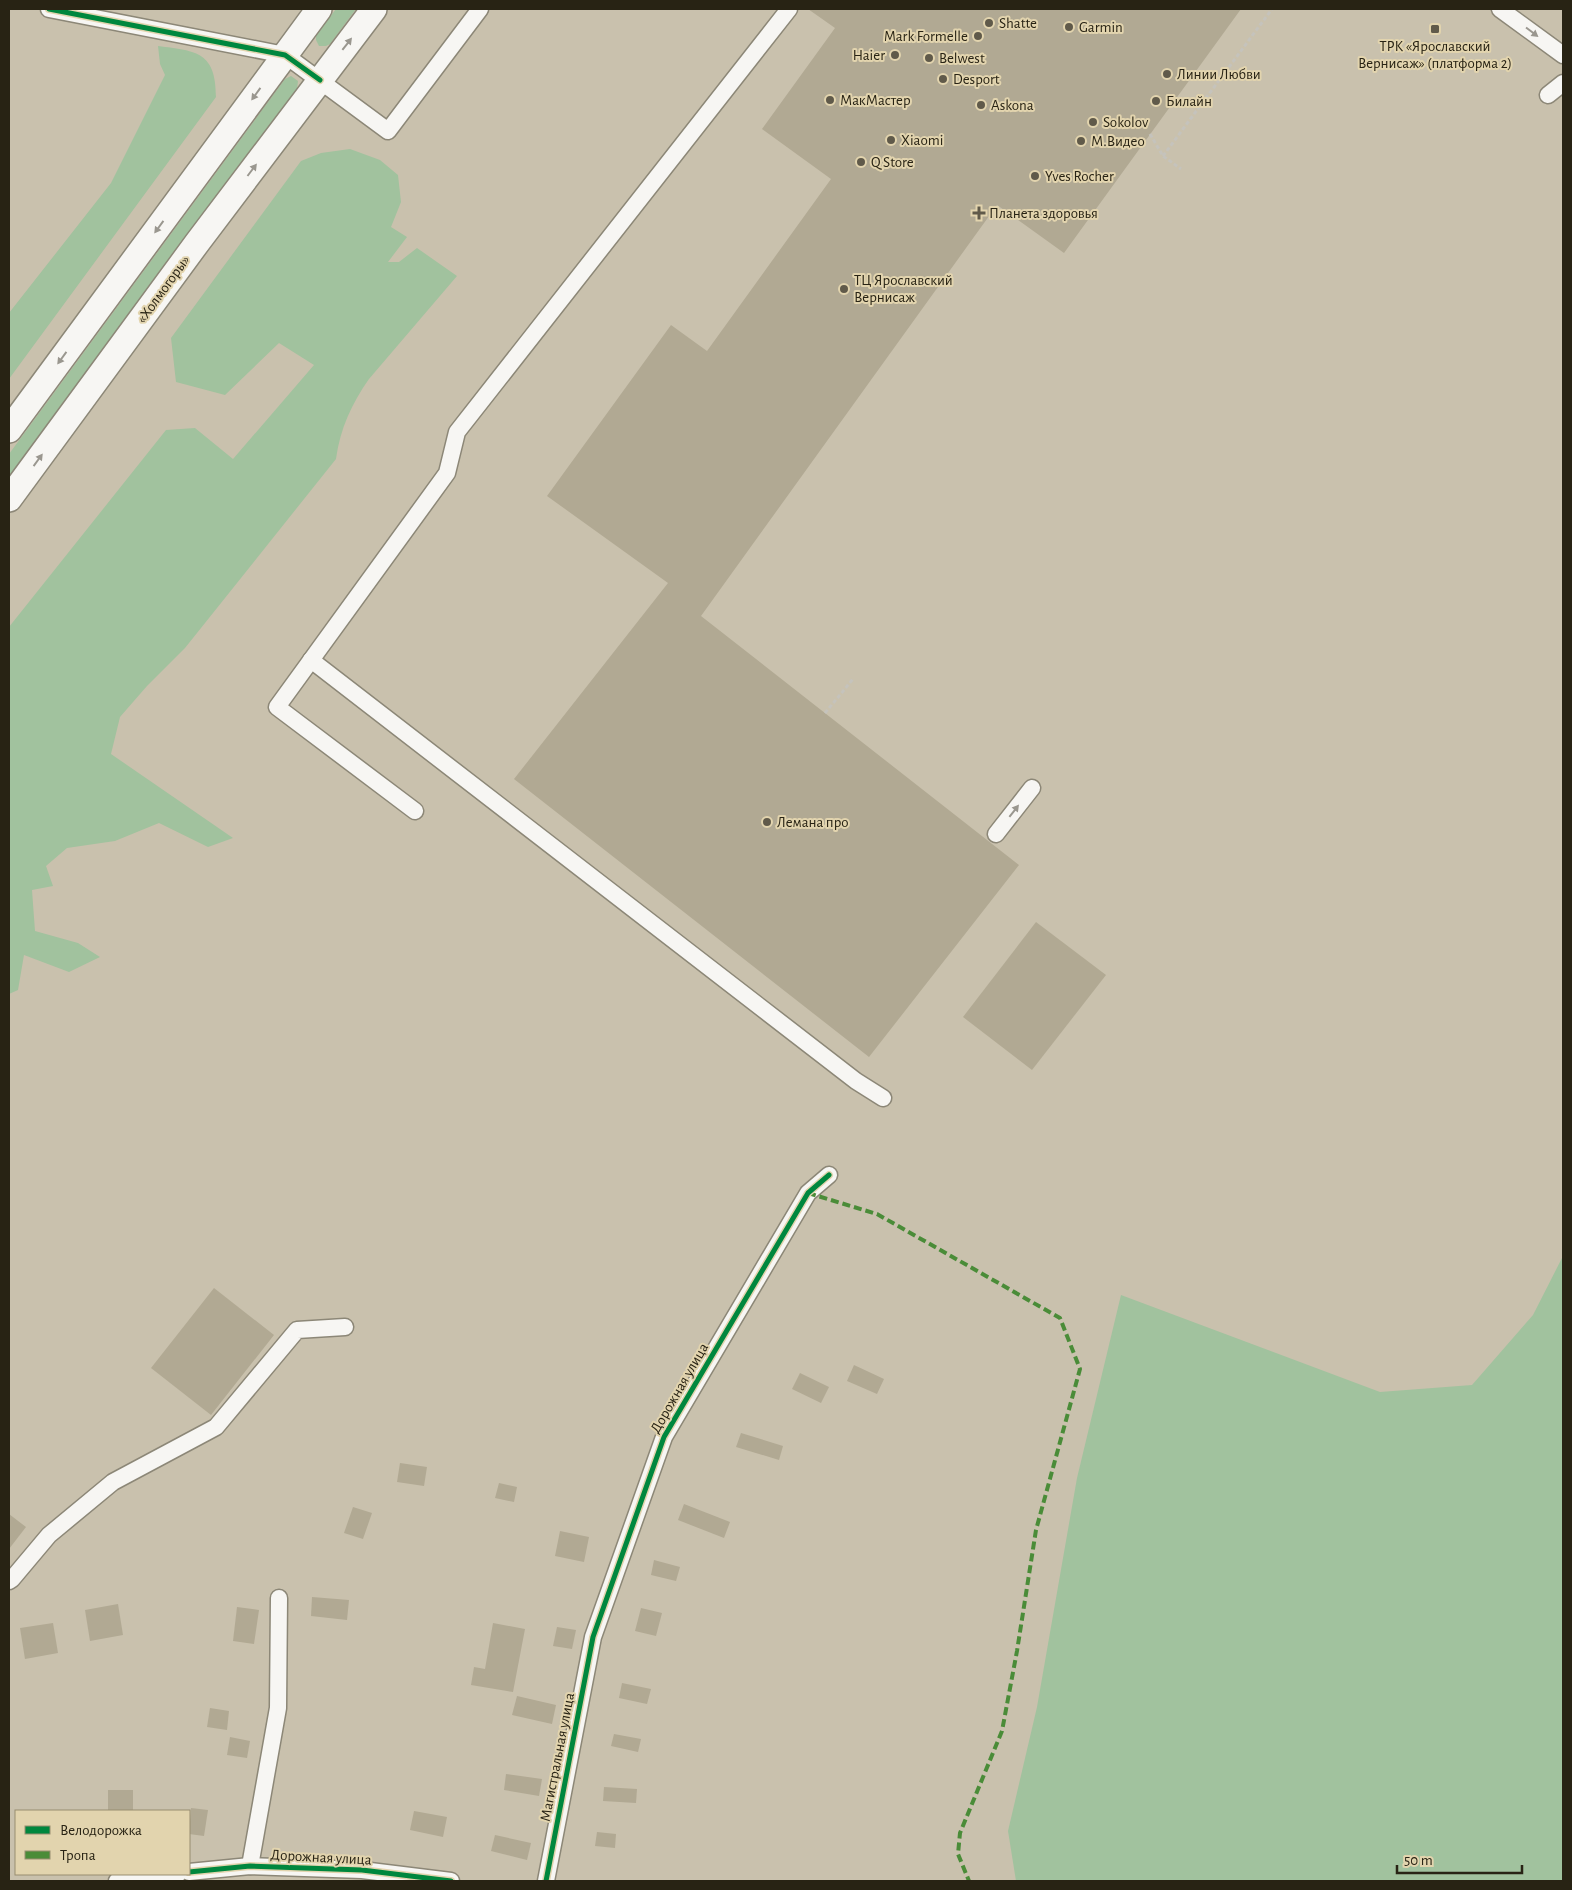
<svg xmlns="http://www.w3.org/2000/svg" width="1572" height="1890" font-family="'Alegreya Sans',sans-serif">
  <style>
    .green { fill: #a1c29e }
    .building { fill: #b1a993 }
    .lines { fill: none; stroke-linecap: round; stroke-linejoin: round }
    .minor-casing { stroke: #8c8777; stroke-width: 19 }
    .highway-casing { stroke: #8c8777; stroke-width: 28 }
    .path { stroke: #c5c3bc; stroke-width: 3; stroke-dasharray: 4 2.5; stroke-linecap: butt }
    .minor { stroke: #f7f6f3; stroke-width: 16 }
    .highway { stroke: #f7f6f3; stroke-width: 25 }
    .quiet { stroke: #4a8c38; stroke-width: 4; stroke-dasharray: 8 4; stroke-linecap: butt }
    .cycleway-casing { stroke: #e2d4ae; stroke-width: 8 }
    .cycleway { stroke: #00873e; stroke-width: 5 }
    .oneway { fill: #9a978f }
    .poi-dot { fill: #605a4a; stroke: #e2d4ae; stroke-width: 2 }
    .labels { text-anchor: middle; stroke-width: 4; stroke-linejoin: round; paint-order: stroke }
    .poi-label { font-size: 15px; fill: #282314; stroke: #e2d4ae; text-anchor: start }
    .street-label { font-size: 15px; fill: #282314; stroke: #e2d4ae }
  </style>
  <rect width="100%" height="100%" fill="#c9c1ad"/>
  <g class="green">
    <path d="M 336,9 L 356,9 L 330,44 L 326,46 L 319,46 L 316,40 L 316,35 Z"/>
    <path d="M 158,46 C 197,51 216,52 216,97 L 9,379 L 9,313 L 111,183 L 165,75 L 160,64 Z"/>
    <path d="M 291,76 L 298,81 L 297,89 L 9,481 L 9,454 L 285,79 Z"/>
    <path d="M 350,149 L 380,160 L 398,175 L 401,202 L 391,227 L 407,237 L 388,262 L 399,262 L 417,248 L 457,276 L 369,379 C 352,403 340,429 336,459 L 185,648 L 147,686 L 120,717 L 111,754 L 233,838 L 208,847 L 159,823 L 115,841 L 67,848 L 46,866 L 53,886 L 32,890 L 35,931 L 78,943 L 100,957 L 69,972 L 24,955 L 18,990 L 9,994 L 9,627 L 166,430 L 195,428 L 233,459 L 314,365 L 279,343 L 225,395 L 176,382 L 171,338 L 301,161 L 321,153 Z"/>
    <path d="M 1563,1256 L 1563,1881 L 1016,1881 L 1008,1831 L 1037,1707 L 1077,1478 L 1121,1295 L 1380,1392 L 1472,1385 L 1533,1315 Z"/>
  </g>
  <g class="building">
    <path d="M 808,9 L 1241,9 L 1064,253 L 997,205 L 701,616 L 1019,865 L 869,1057 L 514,779 L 668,583 L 547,496 L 671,325 L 707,351 L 831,179 L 762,129 L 835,28 Z"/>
    <path d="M 1036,922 L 1106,975 L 1032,1070 L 963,1017 Z"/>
    <path d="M 214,1288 L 274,1335 L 211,1415 L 151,1368 Z"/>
    <path d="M 854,1365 L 884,1379 L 877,1394 L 847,1381 Z"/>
    <path d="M 800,1373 L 829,1387 L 821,1403 L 792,1389 Z"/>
    <path d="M 741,1433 L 783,1446 L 779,1460 L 736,1447 Z"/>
    <path d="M 400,1463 L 427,1467 L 424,1486 L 397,1482 Z"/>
    <path d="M 499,1483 L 517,1487 L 514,1502 L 495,1498 Z"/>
    <path d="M 684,1504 L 730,1522 L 724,1538 L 678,1520 Z"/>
    <path d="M 353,1507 L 372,1513 L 363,1539 L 344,1533 Z"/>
    <path d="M 9,1514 L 26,1527 L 9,1549 Z"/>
    <path d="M 560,1531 L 589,1537 L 584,1562 L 555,1556 Z"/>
    <path d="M 654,1560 L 680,1567 L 676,1581 L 651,1575 Z"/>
    <path d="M 312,1597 L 349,1600 L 347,1620 L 311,1616 Z"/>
    <path d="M 118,1604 L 123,1635 L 90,1641 L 85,1610 Z"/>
    <path d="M 237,1607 L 259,1610 L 254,1644 L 233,1641 Z"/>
    <path d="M 641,1608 L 662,1613 L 656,1636 L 635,1631 Z"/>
    <path d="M 53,1623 L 58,1653 L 25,1659 L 20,1628 Z"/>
    <path d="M 493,1623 L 525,1629 L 513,1692 L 471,1685 L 474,1667 L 485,1669 Z"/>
    <path d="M 557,1627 L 576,1630 L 572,1649 L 553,1646 Z"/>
    <path d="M 622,1683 L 651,1689 L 647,1704 L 619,1698 Z"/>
    <path d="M 517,1696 L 556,1705 L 552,1724 L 512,1715 Z"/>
    <path d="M 210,1708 L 229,1711 L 227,1730 L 207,1727 Z"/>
    <path d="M 614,1734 L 641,1739 L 638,1752 L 611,1746 Z"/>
    <path d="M 230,1737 L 250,1741 L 247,1758 L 227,1755 Z"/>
    <path d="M 506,1774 L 542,1779 L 539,1796 L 504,1790 Z"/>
    <path d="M 604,1787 L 637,1789 L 636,1803 L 603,1801 Z"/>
    <rect x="108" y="1790" width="25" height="21"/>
    <path d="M 191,1808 L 208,1810 L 204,1836 L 189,1834 Z"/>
    <path d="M 414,1811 L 447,1817 L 443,1837 L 410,1830 Z"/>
    <path d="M 597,1832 L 616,1834 L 615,1848 L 595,1846 Z"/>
    <path d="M 495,1835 L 531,1843 L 527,1860 L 491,1851 Z"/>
  </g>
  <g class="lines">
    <g class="minor-casing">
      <g id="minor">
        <path d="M 49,9 L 285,55 L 388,131 L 480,9"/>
        <path d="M 1500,9 L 1563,55"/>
        <path d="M 1548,95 L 1563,83"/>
        <path d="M 311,660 L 856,1081 L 883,1098"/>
        <path d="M 415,811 L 277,707 L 447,473 L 457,432 L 789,9"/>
        <path d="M 996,834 L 1032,788"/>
        <path d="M 9,1581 L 12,1579 L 49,1535 L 113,1482 L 216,1427 L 297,1330 L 345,1327"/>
        <path d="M 250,1866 L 278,1708 L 279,1598"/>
        <path d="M 189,1872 L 250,1866 L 362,1870 L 451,1881"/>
        <path d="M 117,1881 L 178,1874"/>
        <path d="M 546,1881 L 593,1637 L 664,1437 L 808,1193 L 829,1175"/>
      </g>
    </g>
    <g class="highway-casing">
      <g id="highway">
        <path d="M 9,430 L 319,9"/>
        <path d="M 9,499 L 197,243 L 374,9"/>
      </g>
    </g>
    <g class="path">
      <path d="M 1150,134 L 1163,156 L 1181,169"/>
      <path d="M 1163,156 L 1272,9"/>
      <path d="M 825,713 L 853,679"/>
    </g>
    <use href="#minor" class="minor"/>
    <use href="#highway" class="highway"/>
    <path class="quiet" d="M 808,1193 L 877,1214 L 1060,1318 L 1080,1369 L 1036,1530 L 1017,1651 L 1002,1731 L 960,1833 L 958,1854 L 969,1881"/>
    <g class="cycleway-casing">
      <g id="cycleway">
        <path d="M 49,9 L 285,55 L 320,80"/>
        <path d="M 189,1872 L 250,1866 L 362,1870 L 451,1881"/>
        <path d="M 546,1881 L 593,1637 L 664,1437 L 808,1193 L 829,1175"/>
      </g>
    </g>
    <use href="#cycleway" class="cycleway"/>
  </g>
  <defs><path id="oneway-solid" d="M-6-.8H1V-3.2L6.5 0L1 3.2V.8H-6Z" transform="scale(1.25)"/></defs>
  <g class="oneway">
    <use href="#oneway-solid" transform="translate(1532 32) rotate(37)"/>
    <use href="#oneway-solid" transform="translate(347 44) rotate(-52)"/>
    <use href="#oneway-solid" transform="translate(256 94) rotate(126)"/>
    <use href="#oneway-solid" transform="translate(252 170) rotate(-53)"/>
    <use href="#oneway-solid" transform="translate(159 227) rotate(126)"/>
    <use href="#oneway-solid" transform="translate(62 358) rotate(126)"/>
    <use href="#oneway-solid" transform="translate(38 460) rotate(-54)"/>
    <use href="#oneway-solid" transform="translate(1014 811) rotate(-52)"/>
  </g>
  <g class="poi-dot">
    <circle cx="989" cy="23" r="5"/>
    <circle cx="1069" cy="27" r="5"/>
    <rect x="1430" y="24" width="10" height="10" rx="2.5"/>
    <circle cx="978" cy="36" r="5"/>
    <circle cx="895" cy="55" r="5"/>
    <circle cx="929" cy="58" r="5"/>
    <circle cx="1167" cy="74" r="5"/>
    <circle cx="943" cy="79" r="5"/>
    <circle cx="830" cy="100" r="5"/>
    <circle cx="1156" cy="101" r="5"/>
    <circle cx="981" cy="105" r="5"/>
    <circle cx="1093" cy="122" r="5"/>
    <circle cx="891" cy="140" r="5"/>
    <circle cx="1081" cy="141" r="5"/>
    <circle cx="861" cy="162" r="5"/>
    <circle cx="1035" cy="176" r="5"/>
    <path d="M976.5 205.5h5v5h5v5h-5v5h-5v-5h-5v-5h5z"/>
    <circle cx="844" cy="289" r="5"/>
    <circle cx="767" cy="822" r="5"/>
  </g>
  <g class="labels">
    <g class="poi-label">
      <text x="999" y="28">Shatte</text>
      <text x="1079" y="32">Garmin</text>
      <text x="968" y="41" text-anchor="end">Mark Formelle</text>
      <text x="1435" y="51" text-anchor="middle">ТРК «Ярославский<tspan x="1435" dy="17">Вернисаж» (платформа 2)</tspan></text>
      <text x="885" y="60" text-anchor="end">Haier</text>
      <text x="939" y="63">Belwest</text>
      <text x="1177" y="79">Линии Любви</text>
      <text x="953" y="84">Desport</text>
      <text x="840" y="105">МакМастер</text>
      <text x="1166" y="106">Билайн</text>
      <text x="991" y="110">Askona</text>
      <text x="1103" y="127">Sokolov</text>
      <text x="901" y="145">Xiaomi</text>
      <text x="1091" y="146">М.Видео</text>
      <text x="871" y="167">Q Store</text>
      <text x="1045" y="181">Yves Rocher</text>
      <text x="989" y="218">Планета здоровья</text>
      <text x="854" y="285">ТЦ Ярославский<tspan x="854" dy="17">Вернисаж</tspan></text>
      <text x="777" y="827">Лемана про</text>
    </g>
    <g class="street-label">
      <text transform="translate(163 289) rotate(-54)" y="5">«Холмогоры»</text>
      <text transform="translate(679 1388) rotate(-60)" y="5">Дорожная улица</text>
      <text transform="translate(557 1757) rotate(-79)" y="5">Магистральная улица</text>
      <text transform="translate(321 1857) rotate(3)" y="5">Дорожная улица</text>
    </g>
  </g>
  <rect width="1572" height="1890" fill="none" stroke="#282314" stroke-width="20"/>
  <rect x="15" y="1810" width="175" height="65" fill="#e2d4ae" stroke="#988d70"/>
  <rect x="25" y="1826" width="25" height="8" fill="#00873e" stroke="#988d70"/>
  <text x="60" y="1835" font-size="15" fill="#282314">Велодорожка</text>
  <rect x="25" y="1851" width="25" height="8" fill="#4a8c38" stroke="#988d70"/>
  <text x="60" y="1860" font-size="15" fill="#282314">Тропа</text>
  <path d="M1397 1865v8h125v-8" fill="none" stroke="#282314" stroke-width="2.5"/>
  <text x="1404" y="1865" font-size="15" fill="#282314" stroke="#e2d4ae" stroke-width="4" paint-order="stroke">50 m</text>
</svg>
